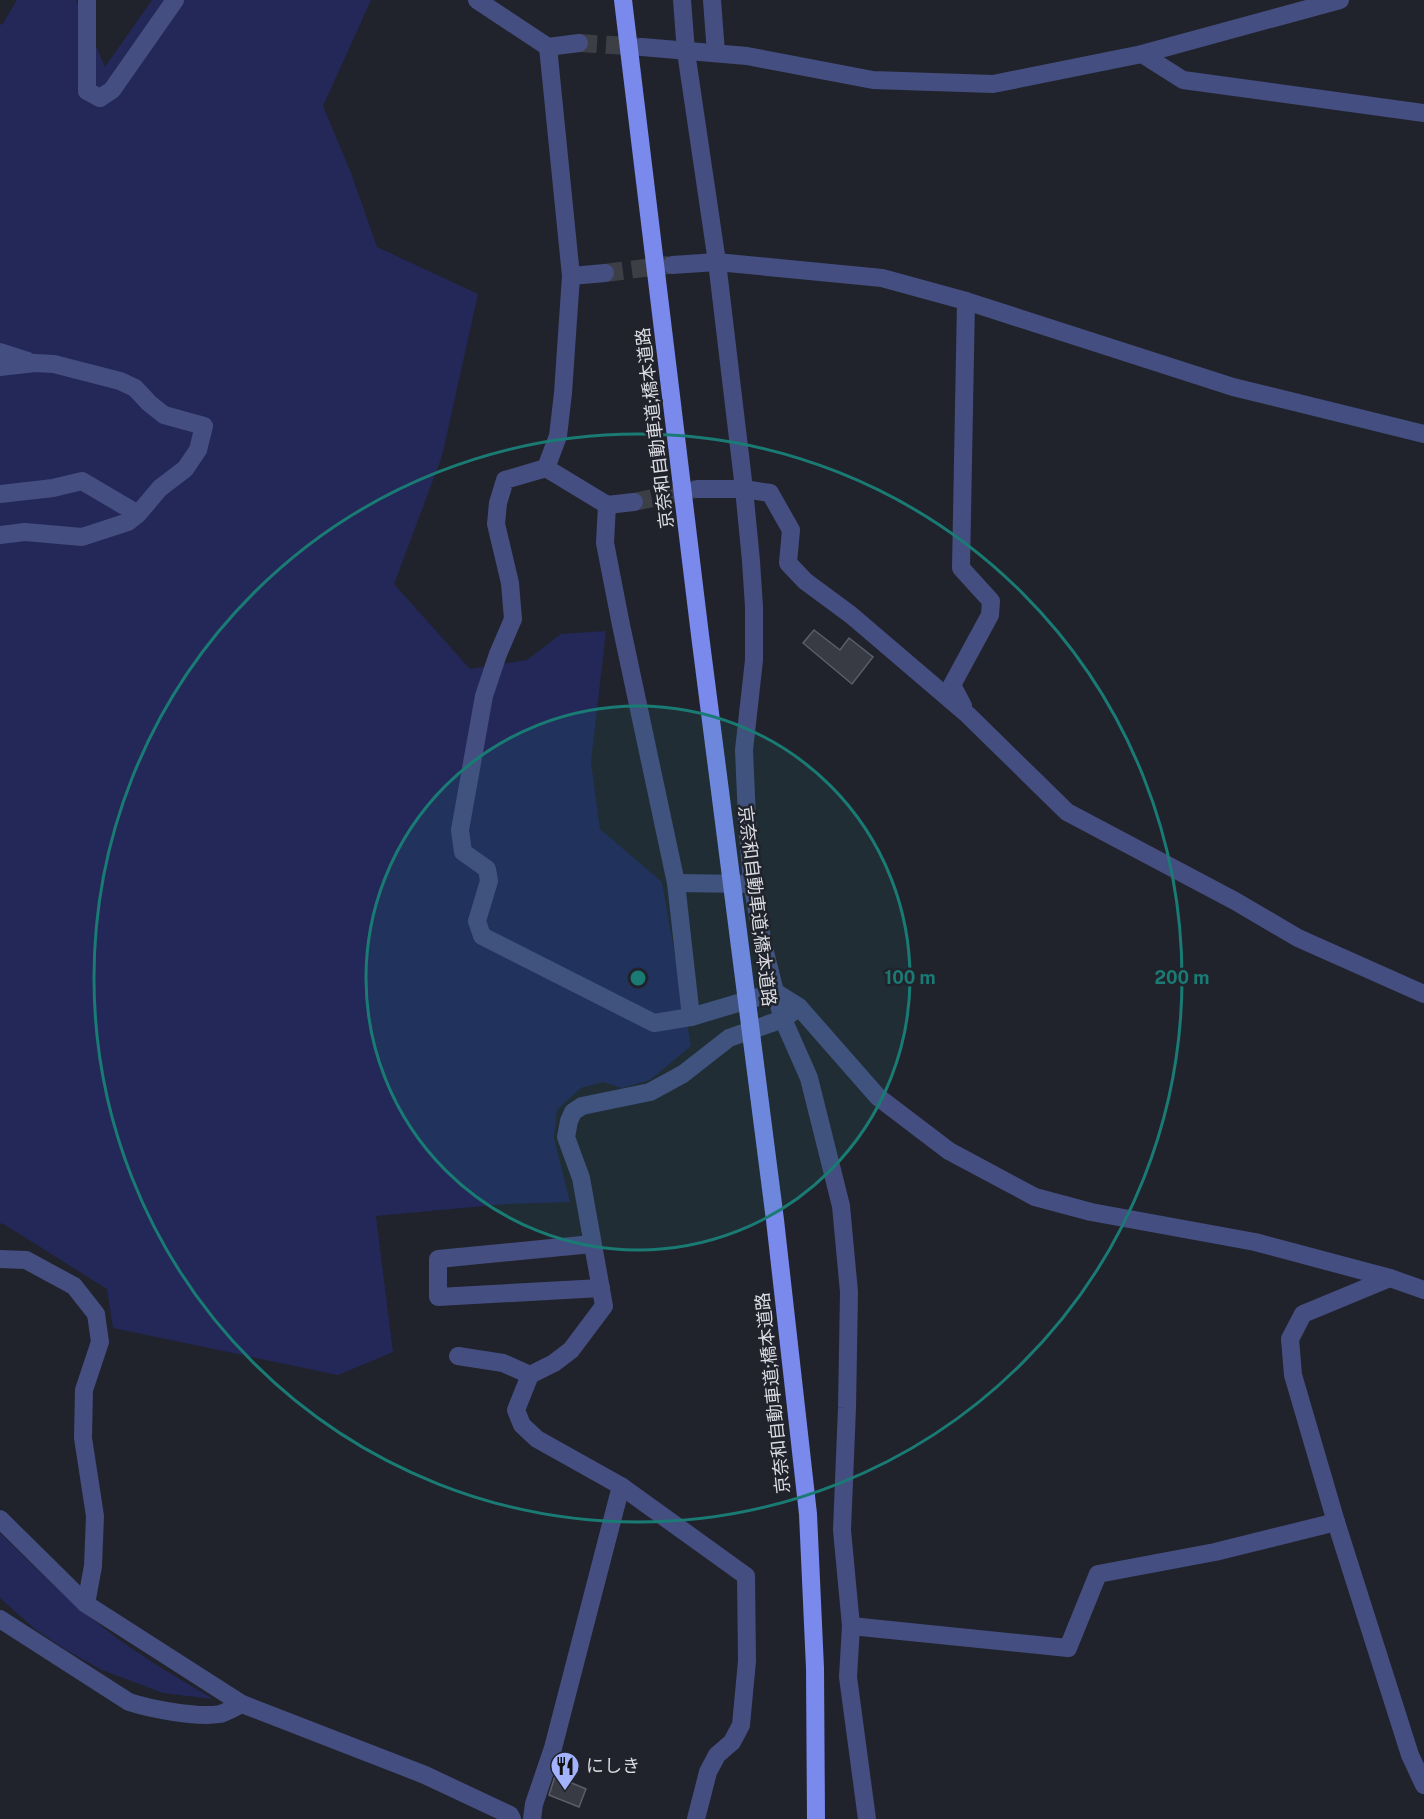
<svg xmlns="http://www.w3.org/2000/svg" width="1424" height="1819" font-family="'Public Sans','Noto Sans JP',sans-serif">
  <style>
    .green { fill: #232859 }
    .building { fill: #393b44; stroke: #5b5d67; stroke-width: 1.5 }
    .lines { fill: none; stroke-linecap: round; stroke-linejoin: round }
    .minor-tunnel { stroke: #3d3f47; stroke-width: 18; stroke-dasharray: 18 9; stroke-linecap: butt }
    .minor { stroke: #454e80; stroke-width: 18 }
    .highway { stroke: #7989ec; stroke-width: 18 }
    .ring { fill: none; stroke: #197b74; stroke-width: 3 }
    .labels { text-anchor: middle; stroke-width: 5; stroke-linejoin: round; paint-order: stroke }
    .street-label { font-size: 18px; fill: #dbdce2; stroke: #21232c }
    .poi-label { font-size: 18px; fill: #dbdce2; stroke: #21232c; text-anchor: start }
    .centre { fill: #197b74; stroke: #21232c; stroke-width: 3 }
    .ring-label { font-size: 18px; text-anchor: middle; font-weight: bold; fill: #197b74; stroke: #21232c; stroke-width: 5; stroke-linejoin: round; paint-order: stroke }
  </style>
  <rect width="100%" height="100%" fill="#21232c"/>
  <g class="green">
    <path d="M 17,0 L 76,0 L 105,67 L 152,0 L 371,0 L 323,106 L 351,173 L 377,247 L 478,294 L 442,456 L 394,584 L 470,669 L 527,660 L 561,634 L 606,631 L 591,762 L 600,829 L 662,882 L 691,1046 L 650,1080 L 622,1088 L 603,1082 L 581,1088 L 557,1110 L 554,1138 L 570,1202 L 505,1204 L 376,1216 L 393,1352 L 338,1375 L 113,1328 L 107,1289 L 2,1223 L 0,1224 L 0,24 L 2,25 Z"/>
    <path d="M 0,1533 C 33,1565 65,1598 101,1626 C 136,1654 175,1676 213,1699 L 163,1693 L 102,1670 L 68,1651 L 35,1629 L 0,1598 Z"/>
  </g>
  <g class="building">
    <path d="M 814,630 L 840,650 L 849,638 L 873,657 L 852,684 L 803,643 Z"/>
    <path d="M 555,1776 L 586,1789 L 579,1807 L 549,1795 Z"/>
  </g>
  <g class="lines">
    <g class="minor-tunnel">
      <path d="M 579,43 L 642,47"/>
      <path d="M 605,273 L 669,265"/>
      <path d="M 634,502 L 696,489"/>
    </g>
    <g class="minor">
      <path d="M 87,0 L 87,91 L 100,98 L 112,90 L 175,0"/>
      <path d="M 477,0 L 548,47 L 579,43"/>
      <path d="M 682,0 L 686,52 L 717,262 L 744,489 L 751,561 L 754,607 L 754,660 L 744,750 L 747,819 L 752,884 L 763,944 L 775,992 L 783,1019 L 809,1078 L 841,1206 L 849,1292 L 847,1408 L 842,1530 L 851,1626 L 848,1677 L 867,1819"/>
      <path d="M 712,0 L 716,53"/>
      <path d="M 642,47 L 747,56 L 873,80 L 993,84 L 1142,54 L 1340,0"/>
      <path d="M 1142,54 L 1183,80 L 1424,113"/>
      <path d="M 672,265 L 717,262 L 882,278 L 966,301 L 1233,387 L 1424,434"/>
      <path d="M 571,276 L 605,273"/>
      <path d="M 0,352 L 28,361"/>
      <path d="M 0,367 L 35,363 L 54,364 L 120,381 L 135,388 L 149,403 L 164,415 L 204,426 L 198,450 L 185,469 L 160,488 L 138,514 L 128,522 L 82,537 L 25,532 L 0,535"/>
      <path d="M 546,468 L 558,436 L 563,393 L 571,276 L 548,47"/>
      <path d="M 697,489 L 744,489 L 770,493 L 791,530 L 788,563 L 805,581 L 851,615 L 968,715 L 1067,812 L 1235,901 L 1298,938 L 1424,994"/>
      <path d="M 0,494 L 53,488 L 82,481 L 138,514"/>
      <path d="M 634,502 L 607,505 L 546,468 L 505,480 L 498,503 L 496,524 L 510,583 L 513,619 L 498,654 L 484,696 L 460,830 L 463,852 L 487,869 L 489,881 L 477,921 L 482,936 L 654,1023 L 691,1017 L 775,992 L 799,1007 L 878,1097 L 949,1151 L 1035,1197 L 1091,1212 L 1255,1242 L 1390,1278 L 1424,1290"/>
      <path d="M 607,505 L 605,543 L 621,625 L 676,883 L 691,1017"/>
      <path d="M 963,706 L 952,685 L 990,615 L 991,601 L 961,568 L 966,301"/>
      <path d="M 676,883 L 747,884"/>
      <path d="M 592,1244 L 438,1259 L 438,1297 L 601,1288"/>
      <path d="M 0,1259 L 26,1260 L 74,1286 L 96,1314 L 100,1342 L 84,1390 L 83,1438 L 95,1516 L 93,1566 L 86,1604"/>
      <path d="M 1390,1278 L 1303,1314 L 1290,1339 L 1293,1375 L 1336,1522 L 1410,1755 L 1424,1785"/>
      <path d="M 458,1356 L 503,1363 L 530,1375"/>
      <path d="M 0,1519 L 86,1604 L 242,1704 L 425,1775 L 510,1815 L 512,1819"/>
      <path d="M 0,1619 L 129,1702 C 151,1709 197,1718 220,1714 C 227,1712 235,1707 242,1704"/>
      <path d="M 851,1626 L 1068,1648 L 1098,1574 L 1215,1552 L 1336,1522"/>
      <path d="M 532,1819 L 534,1804 L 553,1748 L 621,1486"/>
      <path d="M 696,1819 L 708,1772 L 717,1755 L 732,1742 L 741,1725 L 747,1661 L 746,1576 L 621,1486 L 537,1439 L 522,1425 L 516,1410 L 530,1375 L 554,1363 L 571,1350 L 604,1306 L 581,1178 L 566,1137 L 569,1121 L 573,1112 L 582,1106 L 650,1092 L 683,1074 L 729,1038 L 783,1019 L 793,1012"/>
    </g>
    <path class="highway" d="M 623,0 L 700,635 L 775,1220 L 808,1514 L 815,1668 L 816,1819"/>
  </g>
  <circle cx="638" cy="978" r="272" fill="#197b74" fill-opacity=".12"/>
  <g class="ring">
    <circle cx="638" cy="978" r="272"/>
    <circle cx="638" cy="978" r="544"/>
  </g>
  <defs>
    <g id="restaurant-pin" transform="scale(1.5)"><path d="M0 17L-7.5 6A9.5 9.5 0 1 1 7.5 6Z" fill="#a3b2fd" stroke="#21232c"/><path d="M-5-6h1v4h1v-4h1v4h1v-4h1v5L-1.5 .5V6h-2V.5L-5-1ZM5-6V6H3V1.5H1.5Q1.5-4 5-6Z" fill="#111"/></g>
  </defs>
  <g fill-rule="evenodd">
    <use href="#restaurant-pin" x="565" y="1766"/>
  </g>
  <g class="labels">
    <g class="street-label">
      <text transform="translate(655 428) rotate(-97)" y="6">京奈和自動車道;橋本道路</text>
      <text transform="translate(757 906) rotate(83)" y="6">京奈和自動車道;橋本道路</text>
      <text transform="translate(773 1393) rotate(-96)" y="6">京奈和自動車道;橋本道路</text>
    </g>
    <g class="poi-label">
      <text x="586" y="1772">にしき</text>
    </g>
  </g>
  <circle cx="638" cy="978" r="9" class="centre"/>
  <g class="ring-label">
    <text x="910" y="984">100 m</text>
    <text x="1182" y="984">200 m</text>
  </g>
</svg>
